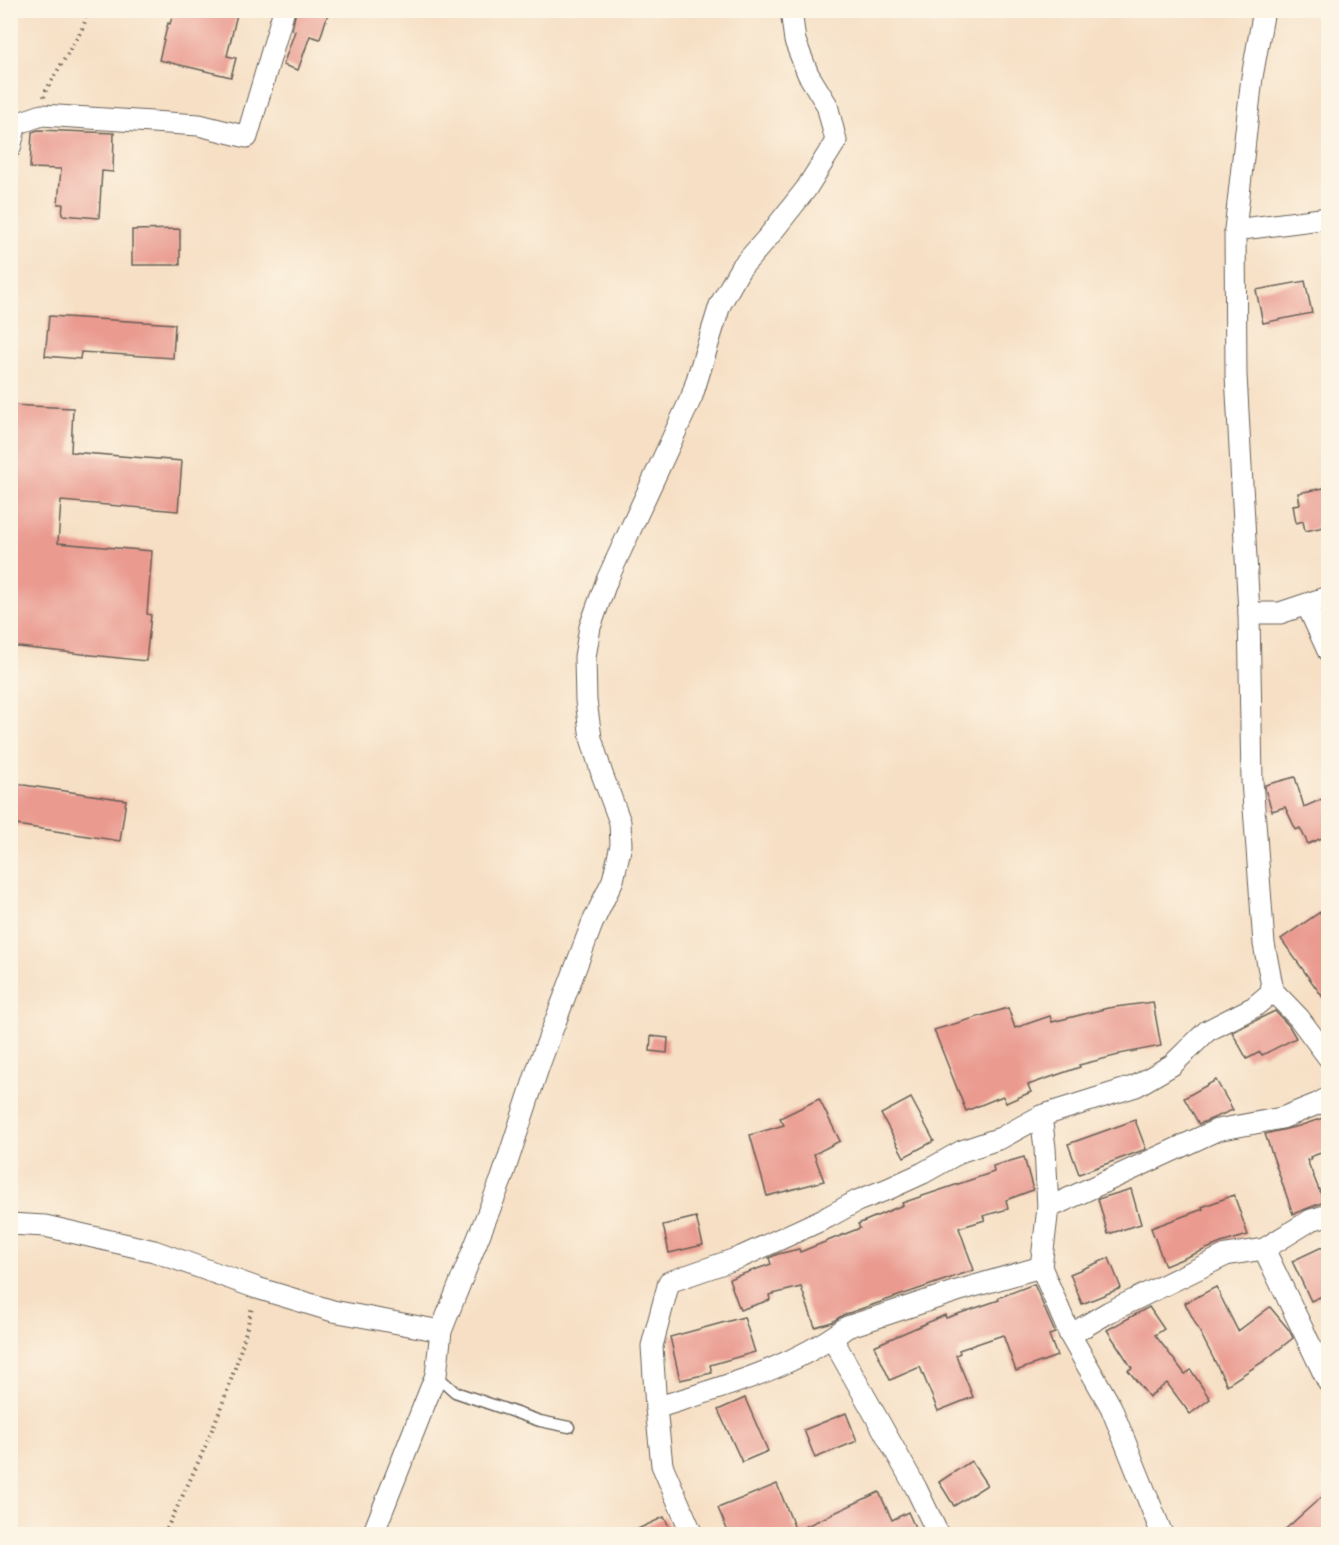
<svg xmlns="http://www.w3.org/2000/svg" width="1339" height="1545" font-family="'Playpen Sans',sans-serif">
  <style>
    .building { fill: #ea9a8f }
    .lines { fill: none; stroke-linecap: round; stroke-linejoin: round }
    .lane-casing { stroke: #686057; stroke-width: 13 }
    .street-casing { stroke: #686057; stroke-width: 23 }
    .path { stroke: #686057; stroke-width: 4; stroke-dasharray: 1.5 4.5; stroke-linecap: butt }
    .lane { stroke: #fff; stroke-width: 10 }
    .street { stroke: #fff; stroke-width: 21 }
  </style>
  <rect width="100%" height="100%" fill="#fcf5e5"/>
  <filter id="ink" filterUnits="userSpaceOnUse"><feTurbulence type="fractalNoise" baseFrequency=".0167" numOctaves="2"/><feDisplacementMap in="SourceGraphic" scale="12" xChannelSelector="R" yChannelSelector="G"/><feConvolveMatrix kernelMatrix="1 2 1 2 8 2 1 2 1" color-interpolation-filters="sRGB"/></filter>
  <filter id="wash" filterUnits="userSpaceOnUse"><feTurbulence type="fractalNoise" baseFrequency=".008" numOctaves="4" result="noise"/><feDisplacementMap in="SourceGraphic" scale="24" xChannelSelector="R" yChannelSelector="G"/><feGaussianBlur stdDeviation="1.35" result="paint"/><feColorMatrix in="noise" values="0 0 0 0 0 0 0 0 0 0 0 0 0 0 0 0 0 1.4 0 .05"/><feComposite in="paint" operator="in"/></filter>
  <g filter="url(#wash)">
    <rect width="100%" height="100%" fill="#f6dfc4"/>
    <g id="blocks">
      <g class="building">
        <path d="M 174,10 L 238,10 L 227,56 L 236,58 L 231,77 L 159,60 L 168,23 L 170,24 Z"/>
        <path d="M 296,10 L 329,10 L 320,39 L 310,36 L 298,70 L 283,65 L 295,31 L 292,30 Z"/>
        <path d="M 38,130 L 114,133 L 113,172 L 102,171 L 99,218 L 62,215 L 63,204 L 58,204 L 61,169 L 30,168 L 32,132 Z"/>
        <path d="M 180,229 L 180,265 L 132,265 L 132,230 Z"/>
        <path d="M 1305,281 L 1312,313 L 1263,323 L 1256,290 Z"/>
        <path d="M 49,316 L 175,324 L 173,358 L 81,352 L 80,359 L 45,356 Z"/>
        <path d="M 10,405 L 73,408 L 71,452 L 182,461 L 178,511 L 61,501 L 58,543 L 152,551 L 147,614 L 151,615 L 146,661 L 10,646 L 10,536 L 14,487 L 10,487 Z"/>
        <path d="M 1329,487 L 1329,526 L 1305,531 L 1303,521 L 1296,523 L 1293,505 L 1300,504 L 1298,493 Z"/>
        <path d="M 1295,777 L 1304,807 L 1329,796 L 1329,835 L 1308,844 L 1300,828 L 1296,830 L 1285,807 L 1272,811 L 1265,789 L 1265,785 Z"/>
        <path d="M 10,783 L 126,800 L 120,841 L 10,824 Z"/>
        <path d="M 1329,906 L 1329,1006 L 1281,939 Z"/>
        <path d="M 1153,1002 L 1161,1046 L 1119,1054 L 1119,1055 L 1079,1065 L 1080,1067 L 1028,1085 L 1031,1092 L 1006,1103 L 1003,1096 L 966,1111 L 934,1030 L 1008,1008 L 1015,1028 L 1050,1016 L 1052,1022 L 1108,1008 Z"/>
        <path d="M 1275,1011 L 1289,1026 L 1296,1038 L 1262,1055 L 1260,1052 L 1247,1059 L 1232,1032 Z"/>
        <path d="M 651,1036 L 668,1038 L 667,1053 L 650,1051 Z"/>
        <path d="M 1216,1080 L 1233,1110 L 1199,1124 L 1184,1098 Z"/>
        <path d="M 911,1098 L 934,1141 L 904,1157 L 881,1114 Z"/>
        <path d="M 819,1099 L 840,1141 L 814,1154 L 824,1181 L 767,1196 L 750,1135 L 784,1125 L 780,1118 Z"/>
        <path d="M 1329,1116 L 1329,1150 L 1310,1157 L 1311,1159 L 1307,1160 L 1324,1202 L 1293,1214 L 1265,1134 L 1299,1126 Z"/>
        <path d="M 1135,1120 L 1146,1149 L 1079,1174 L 1068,1144 Z"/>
        <path d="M 1024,1157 L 1033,1190 L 1006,1200 L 1008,1209 L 983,1216 L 985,1220 L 959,1228 L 974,1270 L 843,1315 L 832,1322 L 815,1327 L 801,1287 L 769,1295 L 770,1300 L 740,1310 L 729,1279 L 771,1264 L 769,1258 L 778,1254 L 799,1249 L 800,1252 L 860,1228 L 858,1224 L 903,1205 L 902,1203 L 994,1172 L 993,1166 Z"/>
        <path d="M 1131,1189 L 1141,1224 L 1108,1234 L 1098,1199 Z"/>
        <path d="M 1234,1195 L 1248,1235 L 1221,1243 L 1165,1266 L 1151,1228 L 1203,1209 L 1202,1207 Z"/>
        <path d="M 696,1217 L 703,1245 L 669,1253 L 663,1225 Z"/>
        <path d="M 1322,1247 L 1329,1261 L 1329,1293 L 1311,1301 L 1292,1261 Z"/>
        <path d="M 1109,1258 L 1121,1288 L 1082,1304 L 1070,1274 Z"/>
        <path d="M 1034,1284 L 1055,1333 L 1049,1335 L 1057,1356 L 1016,1371 L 1003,1335 L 959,1350 L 960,1353 L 956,1355 L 973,1397 L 938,1411 L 920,1367 L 890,1380 L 874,1346 L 945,1315 L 946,1318 L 999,1300 L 998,1298 Z"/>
        <path d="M 1216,1287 L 1238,1331 L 1270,1307 L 1289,1330 L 1293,1338 L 1264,1361 L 1227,1385 L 1185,1303 Z"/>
        <path d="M 1149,1307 L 1164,1329 L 1155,1335 L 1185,1374 L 1191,1370 L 1210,1399 L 1190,1414 L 1167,1383 L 1149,1397 L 1128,1370 L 1132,1368 L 1107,1330 Z"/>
        <path d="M 744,1317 L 755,1352 L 710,1365 L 712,1373 L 680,1380 L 670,1337 Z"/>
        <path d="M 745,1398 L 768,1451 L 742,1462 L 718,1410 Z"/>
        <path d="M 846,1413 L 857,1441 L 815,1458 L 804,1430 Z"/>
        <path d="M 971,1461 L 987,1485 L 954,1506 L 939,1482 Z"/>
        <path d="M 777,1484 L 796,1531 L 879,1492 L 892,1520 L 908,1512 L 918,1534 L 729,1534 L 718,1508 Z"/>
        <path d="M 1329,1493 L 1329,1534 L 1280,1534 L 1318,1500 Z"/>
        <path d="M 664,1517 L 673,1534 L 627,1534 Z"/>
      </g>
    </g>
  </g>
  <g filter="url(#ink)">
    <use href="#blocks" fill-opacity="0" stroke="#686057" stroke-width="1.5"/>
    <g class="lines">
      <g class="lane-casing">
        <path id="lane" d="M 436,1375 L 455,1392 L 540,1421 L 569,1427"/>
      </g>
      <g class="street-casing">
        <g id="street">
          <path d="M 1264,10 L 1252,77 L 1235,230 L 1236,375 L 1249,613 L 1252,781 L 1264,944 L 1273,991 L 1299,1018 L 1328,1057"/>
          <path d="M 10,148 L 16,124 L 42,115 L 199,125 L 247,137 L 284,10"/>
          <path d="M 1235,230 L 1328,218"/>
          <path d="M 1307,605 L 1328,651"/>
          <path d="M 1249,613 L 1280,613 L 1328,597"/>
          <path d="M 1041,1116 L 1045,1148 L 1048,1208 L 1041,1267 L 1070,1335 L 1111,1407 L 1162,1534"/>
          <path d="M 1048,1208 L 1217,1130 L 1282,1118 L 1317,1104 L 1328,1098"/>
          <path d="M 10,1224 L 45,1226 L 154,1251 L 257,1288 L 333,1311 L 441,1331"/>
          <path d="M 1264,1249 L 1328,1382"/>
          <path d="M 1070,1335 L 1109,1312 L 1226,1255 L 1264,1249 L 1311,1220 L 1328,1215"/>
          <path d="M 832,1338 L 916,1488 L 938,1534"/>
          <path d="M 656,1408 C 722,1387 791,1369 847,1327 L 957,1291 L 1041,1267"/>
          <path d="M 373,1534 L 436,1375 L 441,1331 L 502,1178 L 539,1065 L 592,924 L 613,880 L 621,845 L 620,822 L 602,774 L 591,738 L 586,701 L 585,657 L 590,627 L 607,580 L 692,396 L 720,305 L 740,269 L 769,236 L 806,189 L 836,141 L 827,105 L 808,74 L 795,41 L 791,10"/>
          <path d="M 692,1534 L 662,1465 L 656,1408 L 652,1346 L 669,1282 L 741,1257 L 828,1217 L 857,1201 L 888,1189 L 923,1173 L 962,1151 L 1001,1138 L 1041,1116 L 1136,1086 L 1172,1065 L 1207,1031 L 1254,1007 L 1273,991"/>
        </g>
      </g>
      <g class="path">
        <path d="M 44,97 L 45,92 L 81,31 L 90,10"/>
        <path d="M 164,1534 C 200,1462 234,1386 252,1307"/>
      </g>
      <use href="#lane" class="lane"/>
      <use href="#street" class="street"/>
    </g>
  </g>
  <rect width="1339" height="1545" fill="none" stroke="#fcf5e5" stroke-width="36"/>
</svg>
